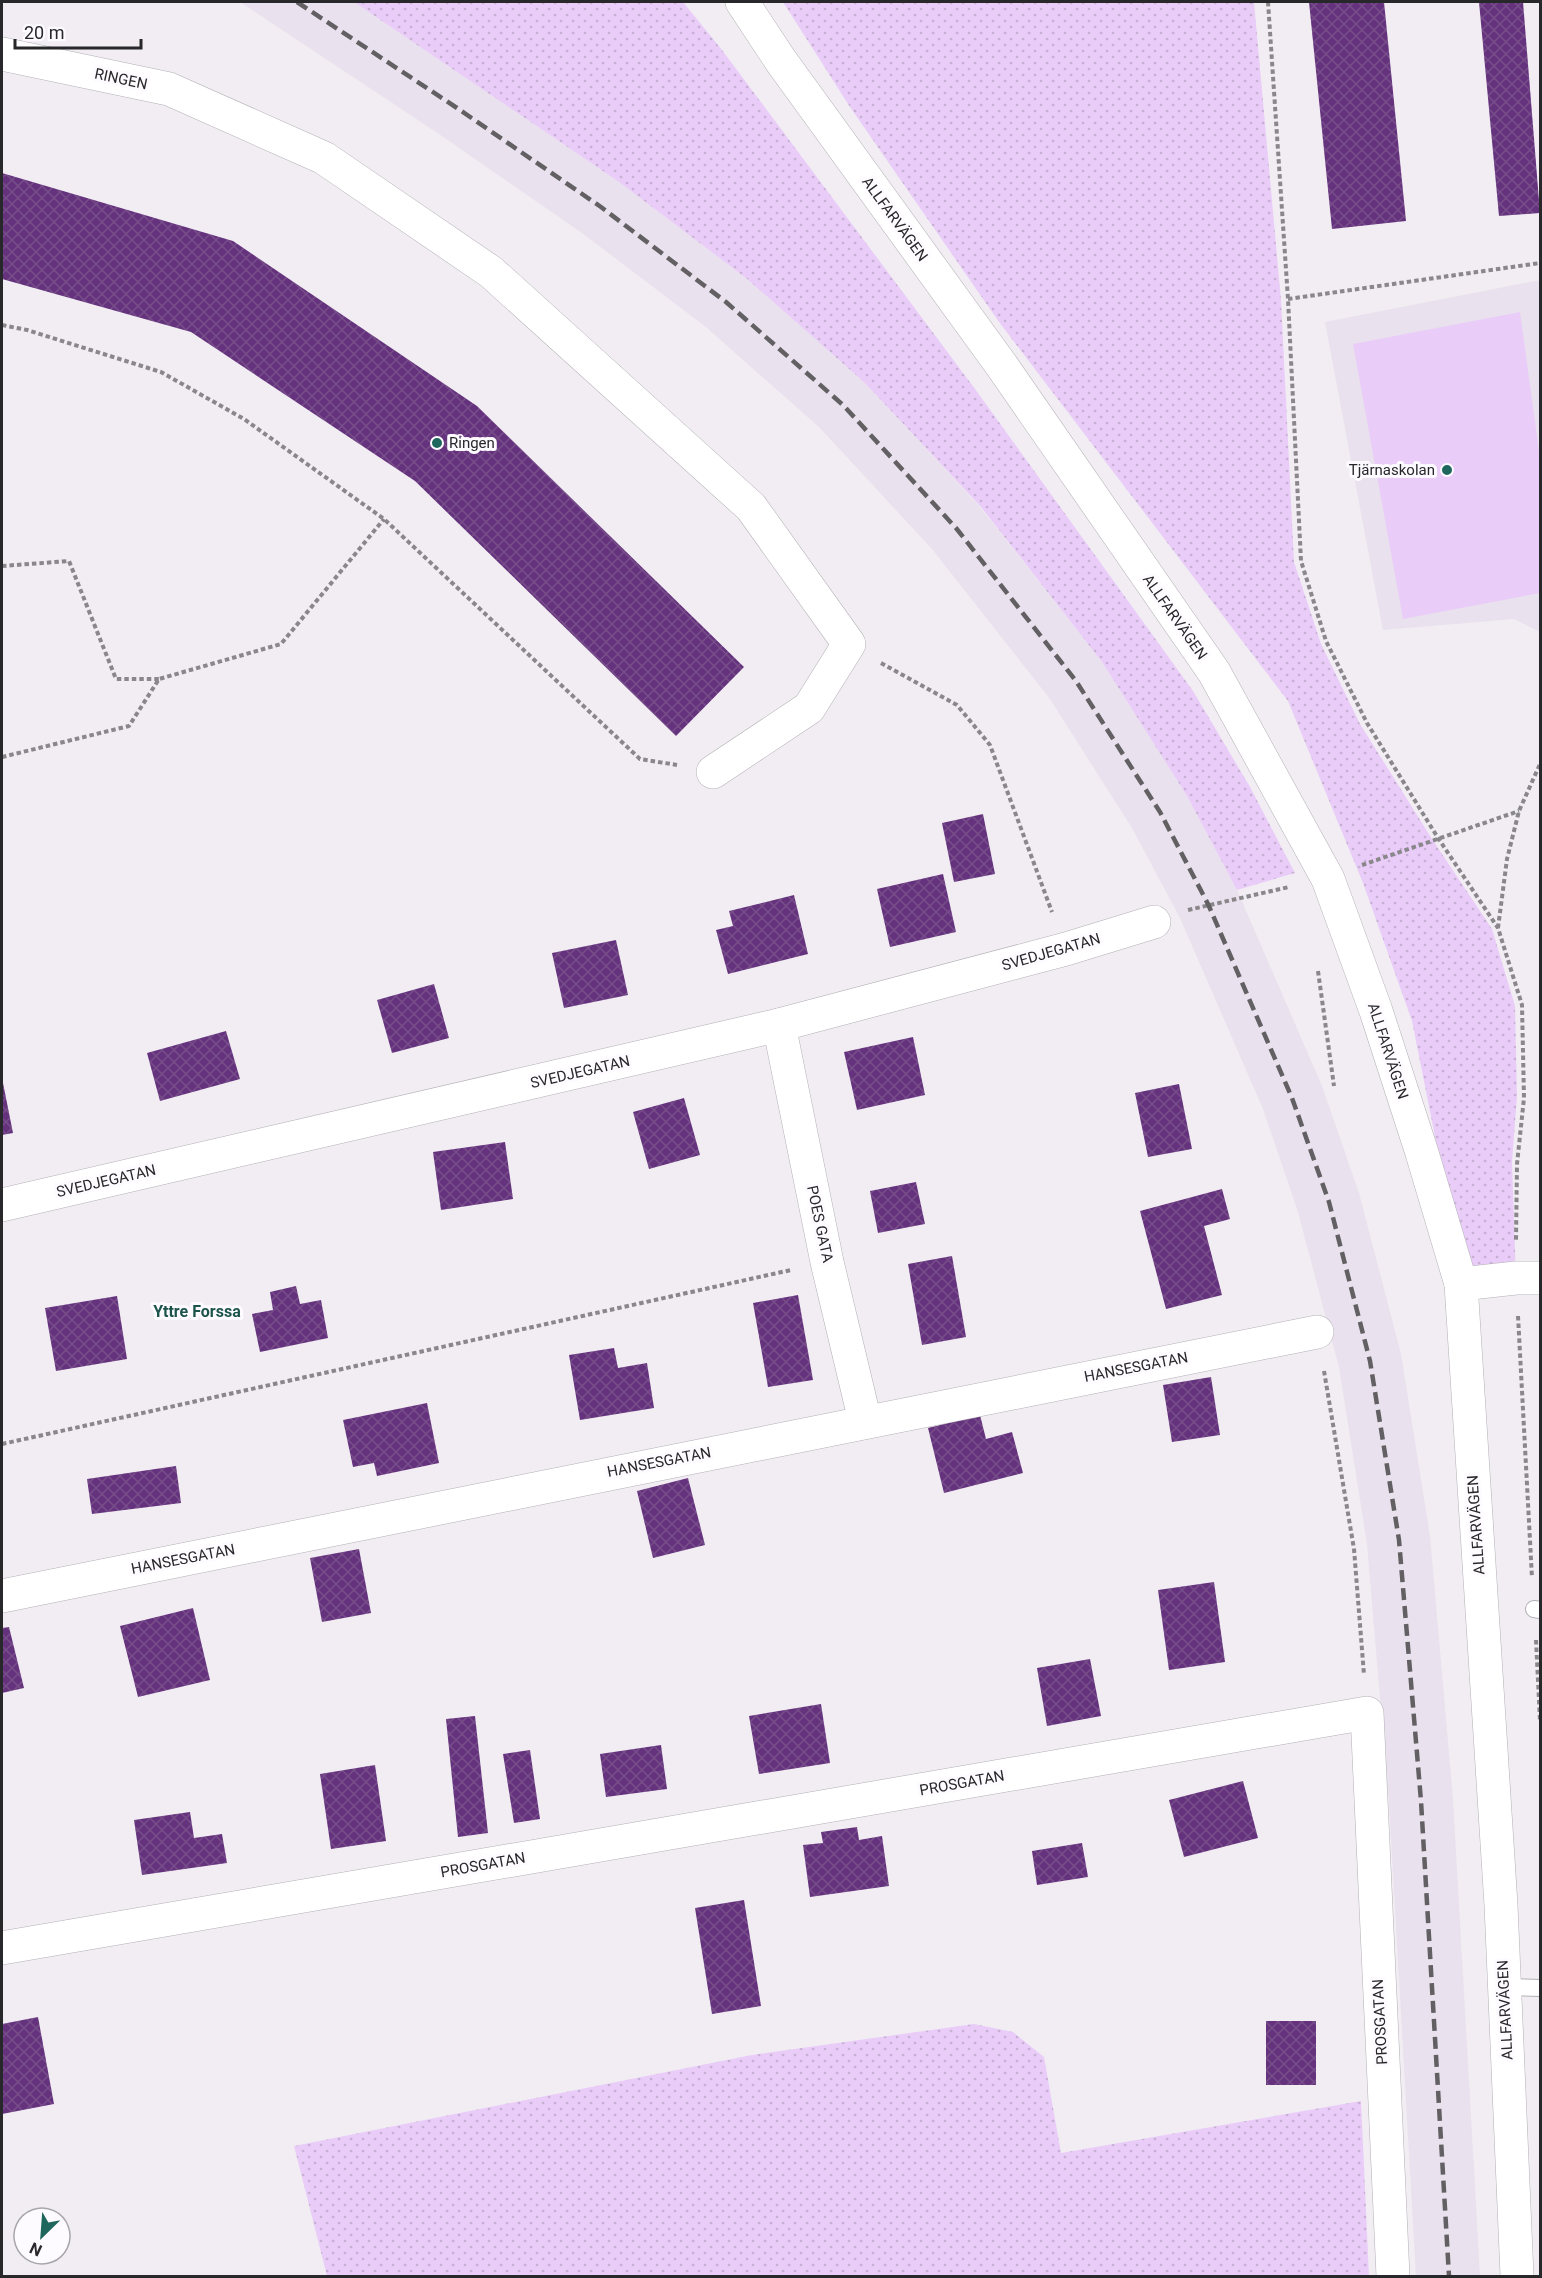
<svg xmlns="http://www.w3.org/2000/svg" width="1542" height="2278" font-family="Roboto,sans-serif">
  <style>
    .built { fill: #e9e1ed }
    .grass { fill: url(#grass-dots) }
    .pitch { fill: #e9cdf8 }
    .building { fill: url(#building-cross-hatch) }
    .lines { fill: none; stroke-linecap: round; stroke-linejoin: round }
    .service-casing { stroke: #b3b0b5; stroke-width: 18 }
    .minor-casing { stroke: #b3b0b5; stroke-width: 34 }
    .tertiary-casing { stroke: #b3b0b5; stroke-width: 34 }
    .path { stroke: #8a878b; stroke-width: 4; stroke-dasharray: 4.5 3; stroke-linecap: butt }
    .service { stroke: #fff; stroke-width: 16 }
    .minor { stroke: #fff; stroke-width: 33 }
    .tertiary { stroke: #fff; stroke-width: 33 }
    .rail { stroke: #626063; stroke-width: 4.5; stroke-dasharray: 12 6; stroke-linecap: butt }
    .poi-dot { fill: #1f675d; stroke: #fdfbff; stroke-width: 2 }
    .labels { text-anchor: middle; stroke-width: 6; stroke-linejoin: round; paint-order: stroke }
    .street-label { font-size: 15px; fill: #282729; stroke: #fdfbff }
    .poi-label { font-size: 15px; fill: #282729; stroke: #fdfbff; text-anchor: start }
    .neighbourhood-label { font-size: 16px; font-weight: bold; fill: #1c544c; stroke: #fdfbff }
  </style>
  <defs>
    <pattern id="grass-dots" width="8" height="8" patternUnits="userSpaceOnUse" patternTransform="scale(1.5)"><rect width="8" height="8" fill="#e9cdf8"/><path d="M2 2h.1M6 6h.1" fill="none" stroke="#c8b0d5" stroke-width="1.8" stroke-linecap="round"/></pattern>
    <pattern id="building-cross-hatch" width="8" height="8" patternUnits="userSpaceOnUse" patternTransform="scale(1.5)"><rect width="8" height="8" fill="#65327d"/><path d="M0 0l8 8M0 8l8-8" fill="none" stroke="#774e8a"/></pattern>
  </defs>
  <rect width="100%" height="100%" fill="#f1edf3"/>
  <g class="built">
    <path d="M 240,2 L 354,2 L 619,182 L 746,278 L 865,383 L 980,507 L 1102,662 L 1187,796 L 1237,890 L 1322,1086 L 1359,1193 L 1401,1354 L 1430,1536 L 1453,1799 L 1480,2276 L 1416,2276 L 1389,1804 L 1367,1544 L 1339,1367 L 1298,1212 L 1263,1109 L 1180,918 L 1132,828 L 1050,699 L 932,549 L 820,428 L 706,327 L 582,233 L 439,134 Z"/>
    <path d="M 1540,280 L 1540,632 L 1514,619 L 1383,630 L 1325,322 Z"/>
  </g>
  <g class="grass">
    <path d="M 354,2 L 683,2 L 722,50 L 975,389 L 1193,691 L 1250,787 L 1295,873 L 1237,890 L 1187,796 L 1102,662 L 981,507 L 865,383 L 746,278 L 619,182 Z"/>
    <path d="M 783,2 L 1254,2 L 1281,300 L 1294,562 L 1321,644 L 1360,724 L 1432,839 L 1492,929 L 1515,1006 L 1517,1096 L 1512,1162 L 1516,1278 L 1460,1262 L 1412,1021 L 1363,883 L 1288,701 L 999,322 L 850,107 Z"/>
    <path d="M 974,2024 L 1013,2032 L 1044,2057 L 1061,2153 L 1361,2101 L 1369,2276 L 327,2276 L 294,2146 L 752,2055 Z"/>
  </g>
  <path class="pitch" d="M 1520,312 L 1540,458 L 1540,593 L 1403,619 L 1353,344 Z"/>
  <g class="building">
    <path d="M 1309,2 L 1384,2 L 1406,221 L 1332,229 Z"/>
    <path d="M 1479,2 L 1523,2 L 1540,213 L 1499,216 Z"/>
    <path d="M 2,173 L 233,241 L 477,406 L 744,667 L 676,736 L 415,481 L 191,332 L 2,279 Z"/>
    <path d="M 983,814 L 995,874 L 954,882 L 942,823 Z"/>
    <path d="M 943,874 L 956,932 L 890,947 L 877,889 Z"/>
    <path d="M 794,895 L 808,954 L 728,974 L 716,930 L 733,926 L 729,911 Z"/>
    <path d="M 616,940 L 628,995 L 564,1008 L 552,953 Z"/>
    <path d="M 434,984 L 449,1038 L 392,1053 L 377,1000 Z"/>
    <path d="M 226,1031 L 240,1079 L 160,1101 L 147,1053 Z"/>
    <path d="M 913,1037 L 925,1095 L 857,1110 L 844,1052 Z"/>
    <path d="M 3,1083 L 13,1133 L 2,1135 L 2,1083 Z"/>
    <path d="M 1179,1084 L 1192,1149 L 1148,1157 L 1135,1093 Z"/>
    <path d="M 684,1098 L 700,1155 L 649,1169 L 633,1112 Z"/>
    <path d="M 505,1142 L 513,1199 L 441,1210 L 433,1152 Z"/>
    <path d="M 916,1182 L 925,1224 L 878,1233 L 870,1191 Z"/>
    <path d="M 1222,1189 L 1230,1219 L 1204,1226 L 1222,1295 L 1166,1309 L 1140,1211 Z"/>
    <path d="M 952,1256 L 966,1337 L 922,1345 L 908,1264 Z"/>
    <path d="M 296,1286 L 300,1304 L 321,1300 L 328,1338 L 260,1352 L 252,1314 L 273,1310 L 270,1292 Z"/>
    <path d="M 798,1295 L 813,1380 L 768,1387 L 753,1303 Z"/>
    <path d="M 117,1296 L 127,1359 L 56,1371 L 45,1308 Z"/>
    <path d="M 614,1348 L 618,1368 L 647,1363 L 654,1408 L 580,1420 L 569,1355 Z"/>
    <path d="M 1211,1377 L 1220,1435 L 1172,1442 L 1163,1385 Z"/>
    <path d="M 427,1403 L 439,1463 L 377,1476 L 374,1463 L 353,1467 L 343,1420 Z"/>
    <path d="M 980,1415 L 986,1439 L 1012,1432 L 1023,1473 L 944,1493 L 928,1428 Z"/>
    <path d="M 176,1466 L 181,1503 L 92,1514 L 87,1479 Z"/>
    <path d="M 688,1478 L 705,1545 L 653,1558 L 637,1491 Z"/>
    <path d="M 359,1549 L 371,1613 L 322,1622 L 310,1558 Z"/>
    <path d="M 1214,1582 L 1225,1662 L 1169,1670 L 1158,1590 Z"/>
    <path d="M 193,1608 L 210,1680 L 138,1697 L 120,1626 Z"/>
    <path d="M 9,1627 L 24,1688 L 2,1693 L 2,1628 Z"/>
    <path d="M 1090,1659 L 1101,1716 L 1047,1726 L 1037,1668 Z"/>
    <path d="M 821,1704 L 830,1763 L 759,1774 L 749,1716 Z"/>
    <path d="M 475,1716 L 488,1833 L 458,1837 L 446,1719 Z"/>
    <path d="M 661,1745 L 667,1789 L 606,1797 L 600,1754 Z"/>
    <path d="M 530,1750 L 540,1819 L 514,1823 L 503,1754 Z"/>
    <path d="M 375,1765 L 386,1841 L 331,1849 L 320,1774 Z"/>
    <path d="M 1243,1781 L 1258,1838 L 1184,1857 L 1169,1800 Z"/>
    <path d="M 190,1812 L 194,1838 L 222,1834 L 227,1863 L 142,1875 L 134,1820 Z"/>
    <path d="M 857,1827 L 859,1840 L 882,1836 L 889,1886 L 810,1897 L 803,1845 L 823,1843 L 821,1832 Z"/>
    <path d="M 1082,1843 L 1088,1877 L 1037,1885 L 1032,1851 Z"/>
    <path d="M 744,1900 L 761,2006 L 712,2014 L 695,1908 Z"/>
    <path d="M 38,2017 L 54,2104 L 2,2114 L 2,2024 Z"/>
    <rect x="1266" y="2021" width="50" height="64"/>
  </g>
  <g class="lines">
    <g class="service-casing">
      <g id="service">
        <path d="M 1534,1609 L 1540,1610"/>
        <path d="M 1504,1987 L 1540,1988"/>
      </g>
    </g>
    <g class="minor-casing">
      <g id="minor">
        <path d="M 2,54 L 169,89 L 324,158 L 491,272 L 751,507 L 849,644 L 809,708 L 713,772"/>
        <path d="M 779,1025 L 827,1262 L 865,1421"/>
        <path d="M 2,1205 L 779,1025 L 1066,949 L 1154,922"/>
        <path d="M 2,1596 L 1317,1332"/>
        <path d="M 2,1948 L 1367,1713 L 1393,2276"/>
      </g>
    </g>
    <g class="tertiary-casing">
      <g id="tertiary">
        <path d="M 742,2 L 781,61 L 1002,366 L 1214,672 L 1328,879 L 1376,1011 L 1422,1153 L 1461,1284 L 1501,1905 L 1517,2276"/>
        <path d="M 1461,1284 L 1516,1278 L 1540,1278"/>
      </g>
    </g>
    <g class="path">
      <path d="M 1268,2 L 1288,299 L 1301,561 L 1326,641 L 1367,723 L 1438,838 L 1498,928 L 1522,1005 L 1524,1098 L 1517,1164 L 1516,1240"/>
      <path d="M 1288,299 L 1540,263"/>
      <path d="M 2,325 L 27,330 L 161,372 L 244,419 L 384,519 L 640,759 L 677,765"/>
      <path d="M 2,566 L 69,561 L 116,679 L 159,679"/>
      <path d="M 881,663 L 957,705 L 990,745 L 1052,912"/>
      <path d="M 2,757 L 129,726 L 159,679 L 281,644 L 384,519"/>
      <path d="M 1362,865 L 1519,811"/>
      <path d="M 1188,910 L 1289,887"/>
      <path d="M 1498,928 L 1507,859 L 1519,811 L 1540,764"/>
      <path d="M 1318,971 L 1334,1086"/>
      <path d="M 1518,1316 L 1532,1578"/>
      <path d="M 1324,1371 L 1354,1549 L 1364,1675"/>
      <path d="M 2,1444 L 791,1270"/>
      <path d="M 1536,1640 L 1540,1721"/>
    </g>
    <use href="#service" class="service"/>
    <use href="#minor" class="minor"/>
    <use href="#tertiary" class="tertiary"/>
    <path class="rail" d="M 297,2 L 457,108 L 601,207 L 726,302 L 843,405 L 956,528 L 1076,681 L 1160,812 L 1208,904 L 1292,1098 L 1329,1202 L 1370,1361 L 1399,1540 L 1421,1801 L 1449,2276"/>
  </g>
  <g class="poi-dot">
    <circle cx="437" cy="443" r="6"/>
    <circle cx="1447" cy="470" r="6"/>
  </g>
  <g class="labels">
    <g class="street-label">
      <text transform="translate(121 79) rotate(12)" y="5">RINGEN</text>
      <text transform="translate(895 219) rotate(54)" y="5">ALLFARVÄGEN</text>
      <text transform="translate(1175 617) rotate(55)" y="5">ALLFARVÄGEN</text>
      <text transform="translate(1051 952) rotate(-16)" y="5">SVEDJEGATAN</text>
      <text transform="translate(1388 1051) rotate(72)" y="5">ALLFARVÄGEN</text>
      <text transform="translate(580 1072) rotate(-13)" y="5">SVEDJEGATAN</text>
      <text transform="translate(106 1181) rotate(-13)" y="5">SVEDJEGATAN</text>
      <text transform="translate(820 1224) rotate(78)" y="5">POES GATA</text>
      <text transform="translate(1136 1367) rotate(-11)" y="5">HANSESGATAN</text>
      <text transform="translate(659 1462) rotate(-11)" y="5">HANSESGATAN</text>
      <text transform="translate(1476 1525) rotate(-94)" y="5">ALLFARVÄGEN</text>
      <text transform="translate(183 1559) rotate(-11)" y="5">HANSESGATAN</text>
      <text transform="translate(962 1783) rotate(-10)" y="5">PROSGATAN</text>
      <text transform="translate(483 1865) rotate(-10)" y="5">PROSGATAN</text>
      <text transform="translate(1505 2010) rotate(-93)" y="5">ALLFARVÄGEN</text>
      <text transform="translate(1380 2022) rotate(-93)" y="5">PROSGATAN</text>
    </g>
    <g class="poi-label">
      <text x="449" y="448">Ringen</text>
      <text x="1435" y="475" text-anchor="end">Tjärnaskolan</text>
    </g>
    <g class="neighbourhood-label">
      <text x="197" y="1317">Yttre Forssa</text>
    </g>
  </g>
  <rect width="1542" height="2278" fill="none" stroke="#282729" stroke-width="6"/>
  <g transform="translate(42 2236) rotate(205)"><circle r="28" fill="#fdfbff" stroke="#a8a6a9" stroke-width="1.5"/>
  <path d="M0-4.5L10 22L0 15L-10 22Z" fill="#1f675d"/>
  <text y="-9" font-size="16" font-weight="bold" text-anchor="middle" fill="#282729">N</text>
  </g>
  <path d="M15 39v9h126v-9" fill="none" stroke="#282729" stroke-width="3"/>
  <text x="24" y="39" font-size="18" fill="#282729" stroke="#fdfbff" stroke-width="4.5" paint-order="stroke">20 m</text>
</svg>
